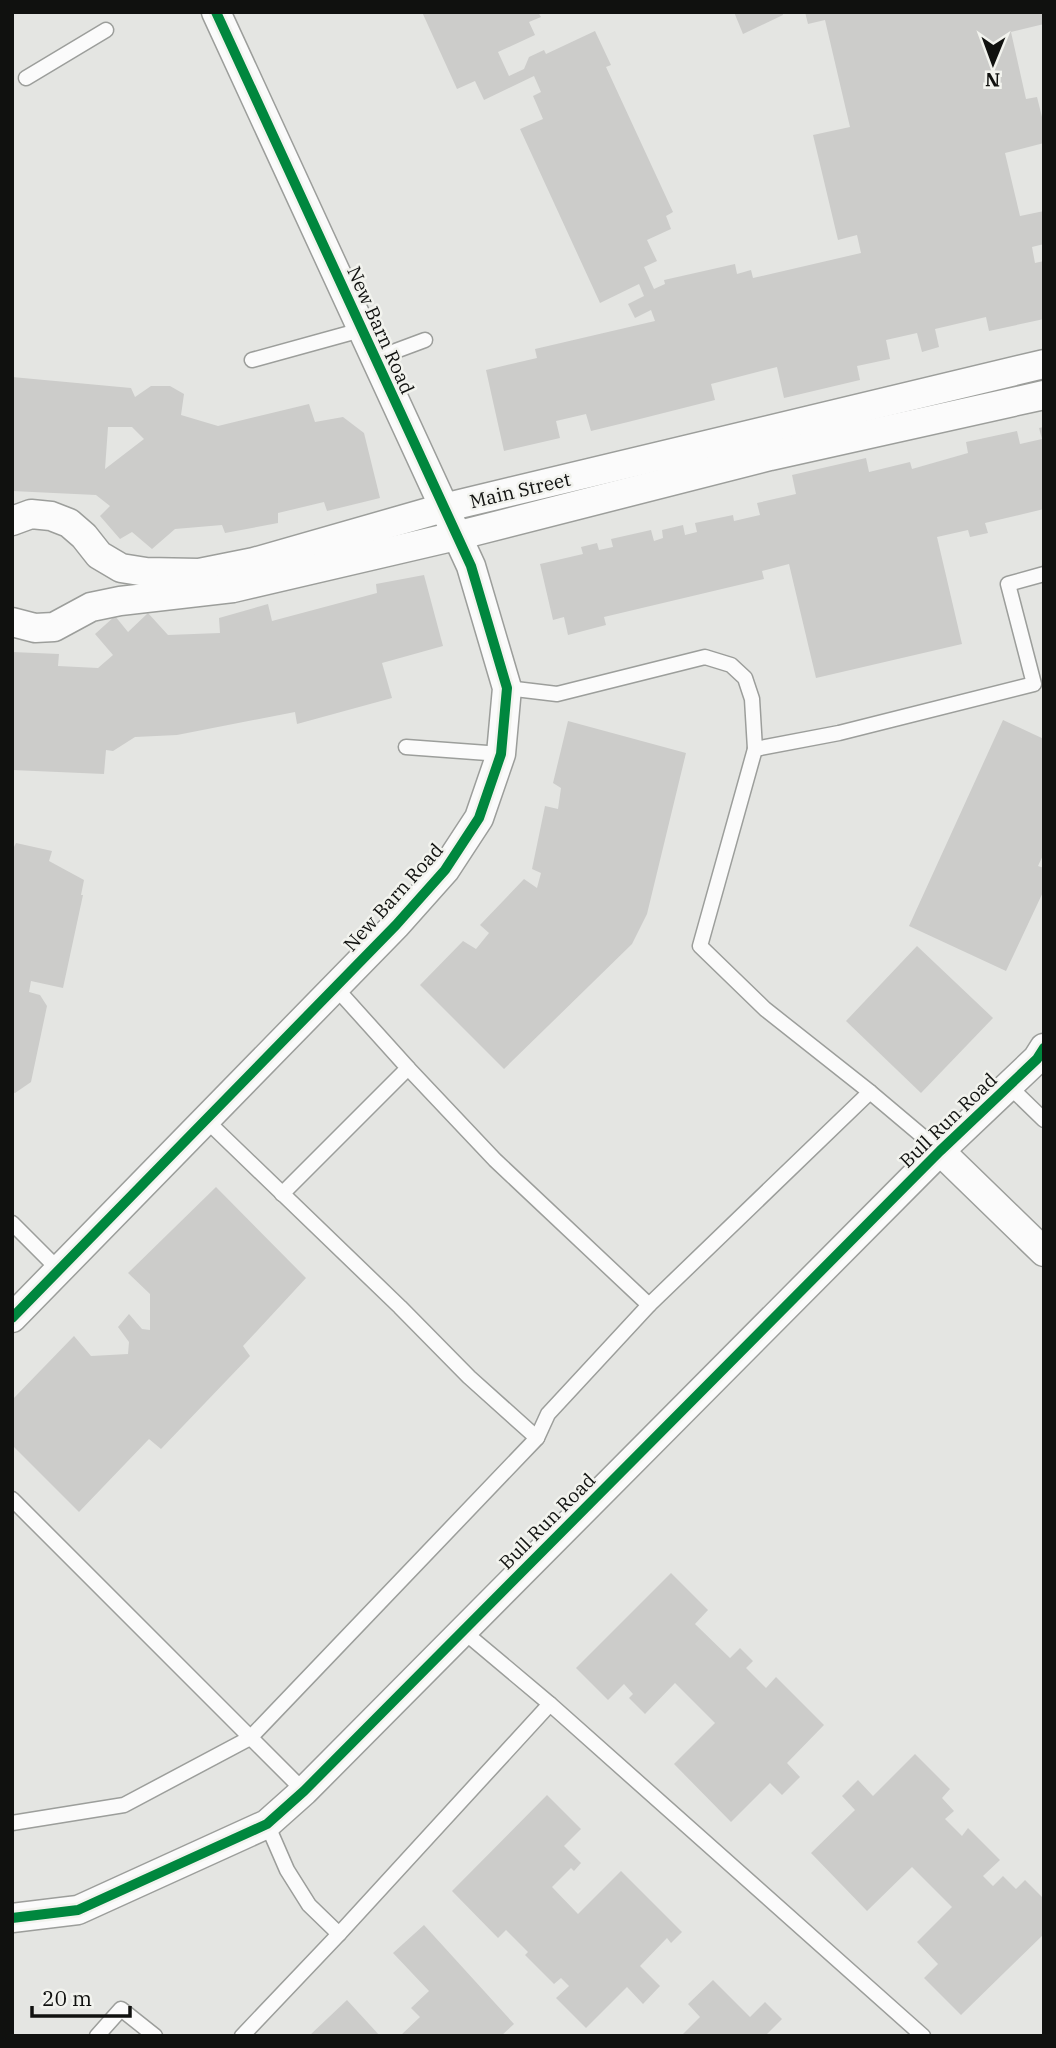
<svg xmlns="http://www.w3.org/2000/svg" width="1056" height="2048" font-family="'IBM Plex Serif',serif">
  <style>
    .building { fill: #ccccca; fill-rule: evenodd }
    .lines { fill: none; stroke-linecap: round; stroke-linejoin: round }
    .service-casing { stroke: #9c9e9b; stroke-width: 17 }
    .minor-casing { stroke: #9c9e9b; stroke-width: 31 }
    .service { stroke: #fbfbfb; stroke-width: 14 }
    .minor { stroke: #fbfbfb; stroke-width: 28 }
    .cycleway-casing { stroke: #f2f3ee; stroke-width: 15 }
    .cycleway { stroke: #00873e; stroke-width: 10 }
    .labels { text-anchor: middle; stroke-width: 5; stroke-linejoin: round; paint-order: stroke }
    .street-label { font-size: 19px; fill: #10110f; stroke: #f2f3ee }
  </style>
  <rect width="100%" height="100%" fill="#e4e5e2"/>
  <g class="building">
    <path d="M 422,12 L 538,12 L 541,17 L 529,22 L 535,35 L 498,52 L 509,76 L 524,69 L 529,57 L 544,50 L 546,54 L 595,31 L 611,65 L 606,67 L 673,212 L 666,216 L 671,229 L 647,240 L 657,261 L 644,267 L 654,289 L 665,284 L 664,280 L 735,264 L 737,274 L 751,270 L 753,278 L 861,253 L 857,235 L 838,240 L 813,135 L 850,127 L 825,20 L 808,24 L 805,12 L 1044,12 L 1044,24 L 1011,32 L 1026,99 L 1037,97 L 1044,125 L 1044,143 L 1005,153 L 1020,216 L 1044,211 L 1044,244 L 1032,247 L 1035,263 L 1044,261 L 1044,319 L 989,331 L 986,317 L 935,329 L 939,347 L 922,352 L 917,333 L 886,340 L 890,359 L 857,366 L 860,380 L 784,398 L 777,367 L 711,384 L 715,400 L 628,422 L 591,431 L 586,414 L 556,421 L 560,438 L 504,451 L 486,370 L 537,358 L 535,349 L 655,321 L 651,310 L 635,318 L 628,304 L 644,296 L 639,284 L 600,303 L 520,129 L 543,119 L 533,96 L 541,92 L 534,76 L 484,100 L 475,81 L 457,89 Z"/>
    <path d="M 734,12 L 782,12 L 783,15 L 743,34 Z"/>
    <path d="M 12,377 L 131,388 L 135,397 L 151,386 L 170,386 L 184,394 L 181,415 L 218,426 L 309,404 L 315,422 L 343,417 L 364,433 L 380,498 L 327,511 L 324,502 L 278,513 L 278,523 L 225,533 L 222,525 L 175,529 L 152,549 L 132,532 L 120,539 L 100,516 L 110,506 L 96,495 L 12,491 ZM 108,427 L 132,427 L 144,439 L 105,469 Z"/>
    <path d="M 1044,427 L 1044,509 L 985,523 L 988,533 L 970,537 L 968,530 L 937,537 L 962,644 L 816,678 L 789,564 L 762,571 L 764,579 L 604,617 L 606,625 L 568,635 L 564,617 L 553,620 L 540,564 L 583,554 L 581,547 L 597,543 L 599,550 L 613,547 L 611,539 L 651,530 L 654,541 L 663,538 L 662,530 L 683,525 L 685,535 L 697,532 L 695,523 L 733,515 L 734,521 L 760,515 L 757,503 L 796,494 L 792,475 L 866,458 L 869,472 L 910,462 L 912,469 L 968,453 L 966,442 L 1017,431 L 1020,444 L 1042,439 L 1039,428 Z"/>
    <path d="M 424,575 L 443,646 L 382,663 L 392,698 L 297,724 L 295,712 L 177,735 L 135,737 L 113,751 L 106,750 L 104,774 L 12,770 L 12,652 L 59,654 L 58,666 L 98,668 L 113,655 L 95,634 L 115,616 L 128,632 L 148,613 L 168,635 L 220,633 L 219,618 L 268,604 L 272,621 L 377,593 L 376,584 Z"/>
    <path d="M 1003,720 L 1044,739 L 1044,853 L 1038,866 L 1044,868 L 1044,890 L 1006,971 L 909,926 Z"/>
    <path d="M 568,721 L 686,753 L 647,914 L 632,944 L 504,1069 L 420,985 L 463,941 L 476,949 L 489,933 L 480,925 L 524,879 L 537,888 L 541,873 L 532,869 L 545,806 L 558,809 L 561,788 L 553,783 Z"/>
    <path d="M 16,843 L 52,851 L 49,861 L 84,880 L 81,895 L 83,895 L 63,988 L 31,981 L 29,992 L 40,995 L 47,1006 L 31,1082 L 15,1093 L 12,1092 L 12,851 Z"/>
    <path d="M 917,946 L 993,1018 L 921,1093 L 846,1021 Z"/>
    <path d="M 216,1187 L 306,1278 L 243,1346 L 250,1356 L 161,1449 L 149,1439 L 79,1512 L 12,1445 L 12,1400 L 74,1336 L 91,1356 L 128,1354 L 129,1342 L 118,1327 L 129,1314 L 142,1329 L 150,1330 L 150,1294 L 128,1273 Z"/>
    <path d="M 671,1573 L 708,1610 L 695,1624 L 730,1658 L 740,1648 L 753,1661 L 746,1668 L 766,1688 L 776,1677 L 824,1725 L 787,1763 L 800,1777 L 782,1795 L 770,1783 L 731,1822 L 674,1764 L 715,1723 L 675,1683 L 645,1714 L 629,1698 L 633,1694 L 624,1684 L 608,1700 L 576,1668 Z"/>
    <path d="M 915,1754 L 950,1789 L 942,1798 L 954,1811 L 945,1819 L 962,1836 L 968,1828 L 1000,1860 L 983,1876 L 993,1886 L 1003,1876 L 1016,1889 L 1025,1880 L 1044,1899 L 1044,1934 L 961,2015 L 924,1978 L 938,1964 L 917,1942 L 952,1907 L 912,1867 L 867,1911 L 811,1853 L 855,1810 L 842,1796 L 858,1780 L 873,1796 Z"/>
    <path d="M 547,1795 L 581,1829 L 564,1846 L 581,1863 L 574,1871 L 571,1868 L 552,1887 L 578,1914 L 621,1871 L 682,1932 L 671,1943 L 667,1938 L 640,1966 L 660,1986 L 643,2004 L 627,1987 L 586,2028 L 556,1998 L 569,1986 L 561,1978 L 554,1984 L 525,1955 L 528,1952 L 506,1930 L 498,1938 L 452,1891 Z"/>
    <path d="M 424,1925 L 514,2024 L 501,2036 L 400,2036 L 420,2017 L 411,2008 L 429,1991 L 393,1953 Z"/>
    <path d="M 713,1980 L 750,2017 L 765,2002 L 782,2019 L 767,2034 L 769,2036 L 681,2036 L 700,2017 L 688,2004 Z"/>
    <path d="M 347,2000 L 380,2036 L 309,2036 Z"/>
  </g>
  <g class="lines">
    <g class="service-casing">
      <g id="service">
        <path d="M 26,78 L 106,30"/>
        <path d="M 374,359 L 425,340"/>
        <path d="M 252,360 L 361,330"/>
        <path d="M 507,688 L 557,694 L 705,657 L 731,665 L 745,678 L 752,699 L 755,749 L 700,946 L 765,1009 L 870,1092"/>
        <path d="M 406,747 L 501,754"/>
        <path d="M 755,749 L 839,733 L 1034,684 L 1008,584 L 1044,574"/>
        <path d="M 408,1068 L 495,1160 L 649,1305"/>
        <path d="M 1009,1086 L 1044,1120"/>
        <path d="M 282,1194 L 408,1068 L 335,987"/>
        <path d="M 12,1223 L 59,1270"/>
        <path d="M 537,1438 L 548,1414 L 649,1305 L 870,1092 L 940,1151"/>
        <path d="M 12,1499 L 304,1791"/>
        <path d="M 463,1631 L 550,1704"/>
        <path d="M 12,1823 L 124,1805 L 250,1738 L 537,1438 L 469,1377 L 400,1307 L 206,1120"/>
        <path d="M 267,1824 L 287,1870 L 309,1905 L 339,1934"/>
        <path d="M 97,2036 L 121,2009 L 155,2036"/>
        <path d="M 242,2036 L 339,1934 L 550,1704 L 923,2036"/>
      </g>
    </g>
    <g class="minor-casing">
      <g id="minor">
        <path d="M 12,521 L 31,514 L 51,516 L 69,523 L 84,536 L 99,555 L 121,568 L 146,572 L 199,573 L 254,562 L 443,508 L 1044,364"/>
        <path d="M 12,622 L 35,628 L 54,627 L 91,607 L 120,601 L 233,588 L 456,536 L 770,456 L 1044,395"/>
        <path d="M 940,1151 L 1044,1252"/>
        <path d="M 12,1318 L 396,925 L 445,870 L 479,818 L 501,754 L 507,688 L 471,566 L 216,12"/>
        <path d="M 12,1918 L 78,1910 L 267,1824 L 304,1791 L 940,1151 L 1037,1059 L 1044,1048"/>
      </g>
    </g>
    <use href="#service" class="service"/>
    <use href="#minor" class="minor"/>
    <g class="cycleway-casing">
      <g id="cycleway">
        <path d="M 12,1318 L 396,925 L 445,870 L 479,818 L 501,754 L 507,688 L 471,566 L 216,12"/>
        <path d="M 12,1918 L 78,1910 L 267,1824 L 304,1791 L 940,1151 L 1037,1059 L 1044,1048"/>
      </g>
    </g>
    <use href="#cycleway" class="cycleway"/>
  </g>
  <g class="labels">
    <g class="street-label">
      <text transform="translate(381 330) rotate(66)" y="7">New Barn Road</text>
      <text transform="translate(520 490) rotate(-13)" y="7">Main Street</text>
      <text transform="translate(393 897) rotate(-48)" y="7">New Barn Road</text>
      <text transform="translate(948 1120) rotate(-44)" y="7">Bull Run Road</text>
      <text transform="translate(547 1521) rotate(-45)" y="7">Bull Run Road</text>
    </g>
  </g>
  <rect width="1056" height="2048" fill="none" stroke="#10110f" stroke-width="28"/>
  <g transform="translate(993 63) rotate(181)" stroke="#f2f3ee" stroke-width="5" paint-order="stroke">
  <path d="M0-5L12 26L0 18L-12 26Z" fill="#10110f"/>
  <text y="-10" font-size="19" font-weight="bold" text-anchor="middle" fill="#10110f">N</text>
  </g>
  <path d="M32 2006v10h98v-10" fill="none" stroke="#10110f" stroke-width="3.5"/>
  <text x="42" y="2006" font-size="21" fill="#10110f" stroke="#f2f3ee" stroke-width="5" paint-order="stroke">20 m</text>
</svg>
